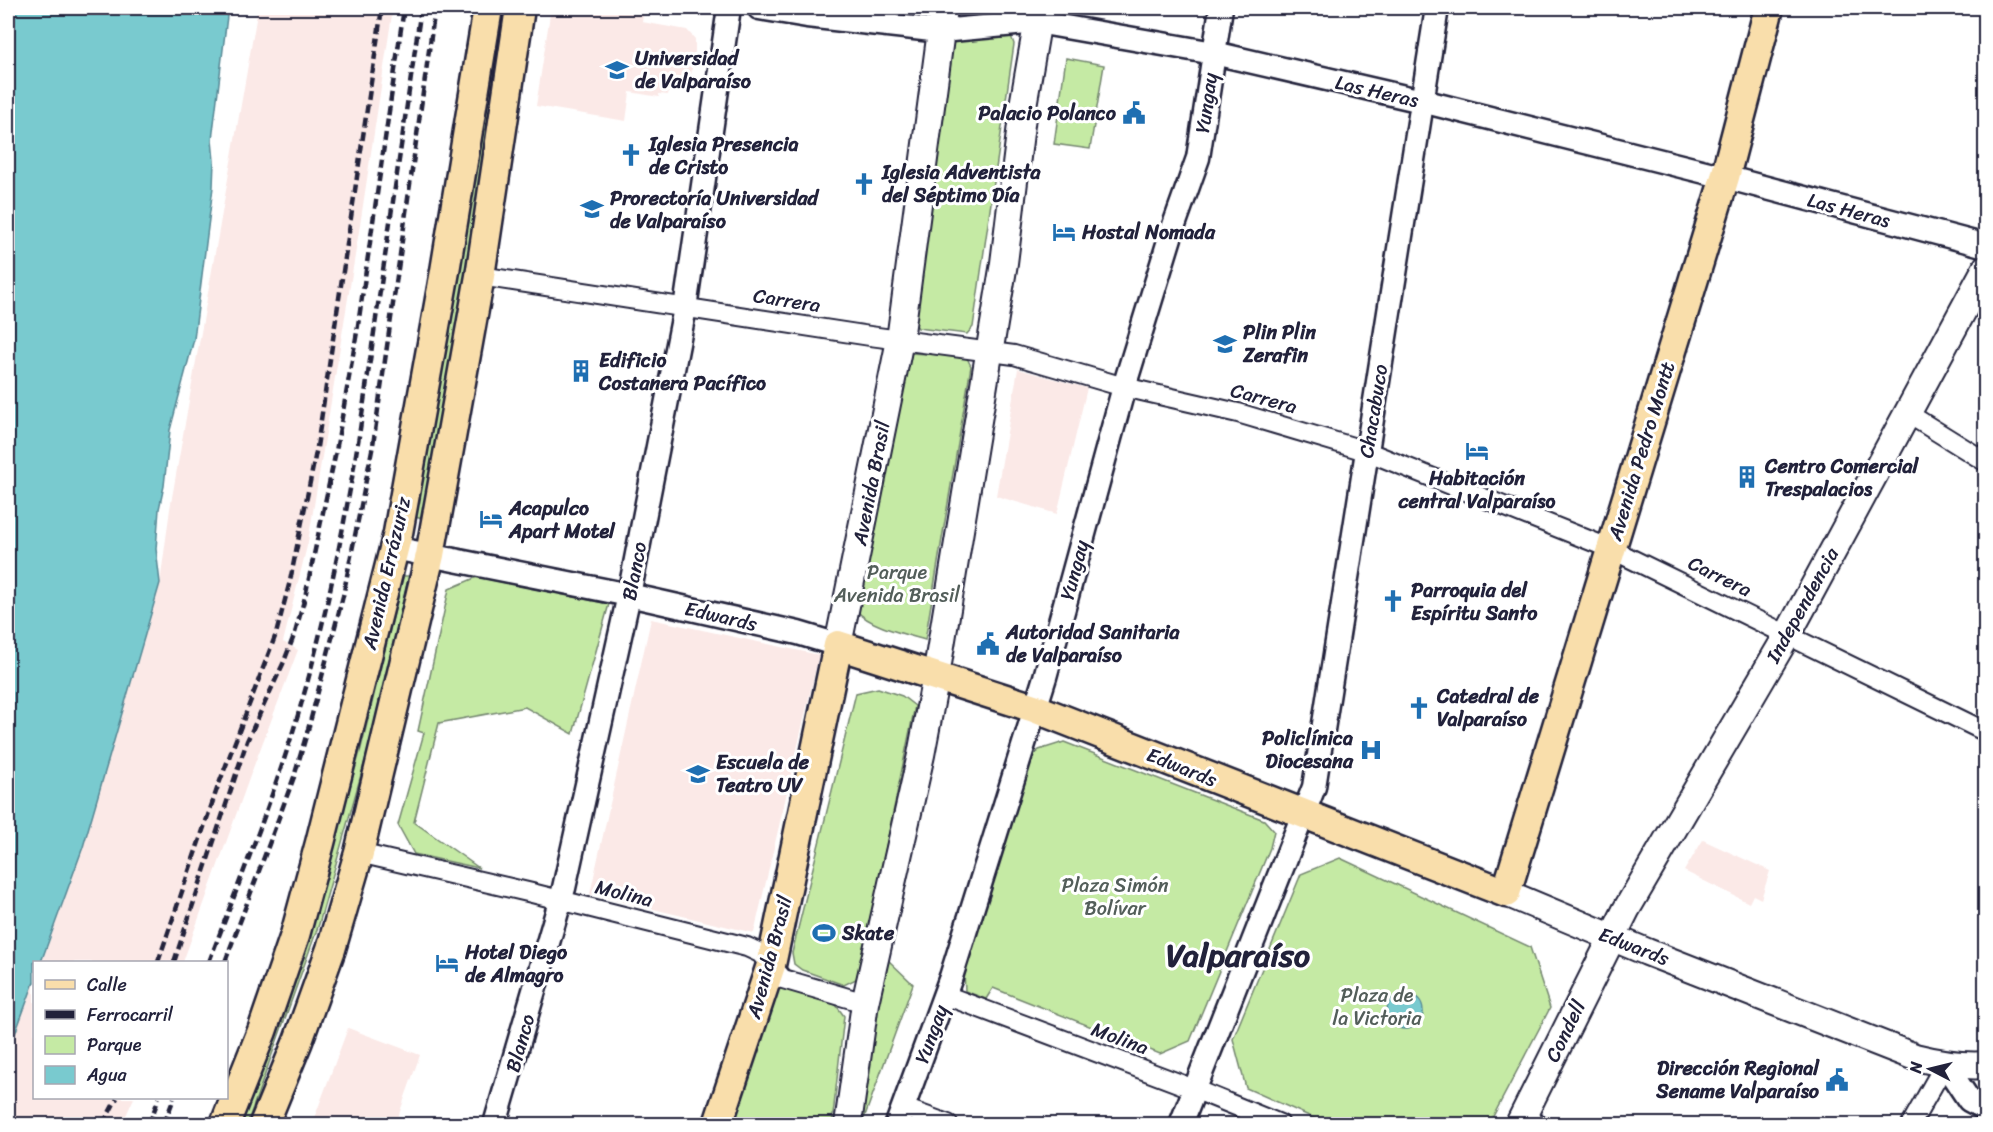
<svg xmlns="http://www.w3.org/2000/svg" width="1993" height="1132" font-family="Sriracha,sans-serif">
  <style>
    .built { fill: #fbe9e7 }
    .green { fill: #c5eaa4; stroke: #748670; stroke-width: 1.5 }
    .water { fill: #79cacf; stroke: #568794; stroke-width: 1.5 }
    .lines { fill: none; stroke-linecap: round; stroke-linejoin: round }
    .minor-casing { stroke: #22223b; stroke-width: 22 }
    .tertiary-casing { stroke: #22223b; stroke-width: 27 }
    .secondary-casing { stroke: #22223b; stroke-width: 30 }
    .primary-casing { stroke: #22223b; stroke-width: 33 }
    .minor { stroke: #fff; stroke-width: 18 }
    .tertiary { stroke: #fff; stroke-width: 22 }
    .secondary { stroke: #fff; stroke-width: 26 }
    .primary { stroke: #f9deab; stroke-width: 28 }
    .rail { stroke: #22223b; stroke-width: 4.5; stroke-dasharray: 9 4.5; stroke-linecap: butt }
    .labels { text-anchor: middle; stroke-width: 6; stroke-linejoin: round; paint-order: stroke }
    .poi-label { font-size: 20px; font-weight: bold; fill: #22223b; stroke: #fff; text-anchor: start }
    .street-label { font-size: 20px; fill: #22223b; stroke: #fff }
    .park-label { font-size: 20px; fill: #535e5a; stroke: #fff }
    .town-label { font-size: 32px; font-weight: bold; fill: #22223b; stroke: #fff }
  </style>
  <rect width="100%" height="100%" fill="#fff"/>
  <filter id="ink" filterUnits="userSpaceOnUse"><feTurbulence type="fractalNoise" baseFrequency=".0167" numOctaves="2"/><feDisplacementMap in="SourceGraphic" scale="12" xChannelSelector="R" yChannelSelector="G"/><feConvolveMatrix kernelMatrix="1 2 1 2 8 2 1 2 1" color-interpolation-filters="sRGB"/></filter>
  <g filter="url(#ink)">
    <g class="built">
      <path d="M 258,8 L 393,8 L 360,225 L 308,542 L 283,642 L 298,650 L 250,776 L 183,962 L 42,962 L 83,847 L 160,583 L 170,509 Z"/>
      <path d="M 551,8 L 644,8 L 642,22 L 687,30 L 695,39 L 695,51 L 688,92 L 669,89 L 668,95 L 659,94 L 659,97 L 630,92 L 626,121 L 536,106 Z"/>
      <path d="M 1018,369 L 1087,388 L 1057,514 L 996,496 Z"/>
      <path d="M 651,619 L 819,655 L 754,933 L 590,894 Z"/>
      <path d="M 1703,840 L 1770,871 L 1761,899 L 1753,895 L 1749,903 L 1684,871 Z"/>
      <path d="M 34,982 L 34,1098 L 134,1098 L 122,1124 L 8,1124 L 8,1053 Z"/>
      <path d="M 348,1028 L 420,1055 L 398,1117 L 415,1124 L 312,1124 Z"/>
    </g>
    <g class="green">
      <path d="M 499,8 L 505,8 L 458,325 L 424,519 L 414,517 L 463,249 Z"/>
      <path d="M 1004,32 L 1011,36 L 1014,44 L 973,327 L 967,334 L 918,328 L 909,315 L 947,47 L 954,38 Z"/>
      <path d="M 1066,58 L 1104,65 L 1090,149 L 1054,144 Z"/>
      <path d="M 909,353 L 966,356 L 971,366 L 925,640 C 904,634 869,626 856,610 Z"/>
      <path d="M 403,576 L 409,576 L 368,750 L 319,924 L 247,1124 L 241,1124 L 317,905 L 361,748 Z"/>
      <path d="M 477,577 L 609,604 L 573,734 L 525,707 L 439,723 L 414,822 L 479,868 L 414,854 L 398,825 L 424,733 L 418,731 L 449,589 Z"/>
      <path d="M 878,688 L 902,696 L 915,706 L 861,968 L 856,979 L 844,985 L 802,970 L 794,964 L 792,953 L 856,693 Z"/>
      <path d="M 1064,742 L 1264,820 L 1274,831 L 1270,848 L 1190,1041 L 1160,1054 L 993,988 L 986,999 L 965,991 L 964,971 L 1026,762 L 1039,750 Z"/>
      <path d="M 1340,858 L 1530,947 L 1550,1008 L 1489,1124 L 1327,1124 L 1246,1088 L 1233,1039 L 1301,874 Z"/>
      <path d="M 888,960 L 913,984 L 862,1124 L 857,1124 L 873,1017 Z"/>
      <path d="M 785,988 L 836,1005 L 844,1016 L 832,1124 L 729,1124 L 774,990 Z"/>
    </g>
    <g class="water">
      <path d="M 8,8 L 228,8 L 212,140 L 214,161 L 213,187 L 194,339 L 170,430 L 164,486 L 159,509 L 156,549 L 160,583 L 83,847 L 41,962 L 34,962 L 34,982 L 8,1053 Z"/>
      <circle cx="1405" cy="1011" r="18"/>
    </g>
    <g class="lines">
      <g class="minor-casing">
        <g id="minor">
          <path d="M 480,276 L 870,336 L 1014,355 L 1124,387 L 1238,413 L 1366,451 L 1611,549 L 1986,732"/>
          <path d="M 1907,413 L 1986,462"/>
          <path d="M 359,853 L 532,893 L 747,947 L 760,953 L 783,979 L 865,1003"/>
          <path d="M 945,995 L 1194,1089 L 1280,1124"/>
          <path d="M 904,1108 L 948,1124"/>
          <path d="M 1522,1117 L 1539,1124"/>
          <path d="M 1911,1124 L 1945,1064"/>
        </g>
      </g>
      <g class="tertiary-casing">
        <g id="tertiary">
          <path d="M 759,8 L 807,16 L 941,31 L 1037,22 L 1214,53 L 1422,101 L 1725,177 L 1986,246"/>
          <path d="M 394,548 L 629,595 L 798,633 L 838,645"/>
          <path d="M 1945,1064 L 1969,1100 L 1986,1109"/>
          <path d="M 495,1124 L 564,888 L 629,595 L 685,308 L 729,8"/>
          <path d="M 897,1124 L 951,977 L 1045,677 L 1124,387 L 1172,231 L 1198,158 L 1221,8"/>
          <path d="M 1181,1124 L 1314,787 L 1437,8"/>
        </g>
      </g>
      <g class="secondary-casing">
        <g id="secondary">
          <path d="M 838,645 L 900,340 L 944,8"/>
          <path d="M 1506,893 L 1647,952 L 1915,1057 C 1939,1063 1961,1067 1986,1065"/>
          <path d="M 848,1124 L 865,1003 L 921,755 L 936,676 L 1004,263 L 1024,100 L 1040,8"/>
          <path d="M 1519,1124 L 1626,910 L 1788,634 L 1986,268"/>
        </g>
      </g>
      <g class="primary-casing">
        <g id="primary">
          <path d="M 225,1124 L 262,1031 L 295,935 L 320,843 L 398,533 L 445,271 L 488,8"/>
          <path d="M 264,1124 L 298,1041 L 331,949 L 359,853 L 430,555 L 480,276 L 520,8"/>
          <path d="M 718,1124 L 771,965 L 838,645 L 1034,708 L 1506,893 L 1725,177 L 1769,8"/>
        </g>
      </g>
      <use href="#minor" class="minor"/>
      <use href="#tertiary" class="tertiary"/>
      <use href="#secondary" class="secondary"/>
      <use href="#primary" class="primary"/>
      <g class="rail">
        <path d="M 158,962 L 217,789 L 276,634 L 290,581 L 317,447 L 382,8"/>
        <path d="M 174,962 L 247,741 L 283,664 L 295,633 L 305,597 L 336,451 L 357,332 L 404,8"/>
        <path d="M 209,962 C 240,880 273,799 298,715 C 325,624 344,529 359,436 L 421,8"/>
        <path d="M 225,962 L 294,777 L 309,726 L 343,596 L 373,445 L 435,8"/>
        <path d="M 103,1124 L 117,1098"/>
        <path d="M 149,1124 L 159,1098"/>
        <path d="M 164,1124 L 174,1098"/>
      </g>
    </g>
  </g>
  <defs>
    <g id="university-bare" transform="scale(1.8)"><path d="M0-5L7-2L0 1L-7-2ZM-4 1L0 2.5L4 1V4Q0 6-4 4Z" fill="#1f6fb2" stroke="#fff" stroke-width="2.5" paint-order="stroke"/></g>
    <g id="civic-bare" transform="scale(1.8)"><path d="M-.6-6.5H3V-4.5H.6V-3L4-1V1h2V6H-6V1h2V-1L-.6-3ZM-1.2 2.5V6h2.4V2.5Z" fill="#1f6fb2" stroke="#fff" stroke-width="2.5" paint-order="stroke"/></g>
    <g id="church-bare" transform="scale(1.8)"><path d="M-1.2-6h2.4v3.5h3.3v2.4h-3.3V6h-2.4V-.1h-3.3v-2.4h3.3Z" fill="#1f6fb2" stroke="#fff" stroke-width="2.5" paint-order="stroke"/></g>
    <g id="hotel-bare" transform="scale(1.8)"><path d="M-6-4.5h1.5V1H6V5H4.5V3h-9V5H-6ZM-4 0a1.8 1.8 0 1 1 3.6 0ZM.5 0V-2.5h3Q6-2.5 6 0Z" fill="#1f6fb2" stroke="#fff" stroke-width="2.5" paint-order="stroke"/></g>
    <g id="school-bare" transform="scale(1.8)"><path d="M0-5L7-2L0 1L-7-2ZM-4 1L0 2.5L4 1V4Q0 6-4 4Z" fill="#1f6fb2" stroke="#fff" stroke-width="2.5" paint-order="stroke"/></g>
    <g id="building-bare" transform="scale(1.8)"><path d="M-4-6H4V6H1V3H-1V6H-4ZM-2.5-4.3h1.7v1.8h-1.7ZM.8-4.3h1.7v1.8H.8ZM-2.5-1h1.7V.8h-1.7ZM.8-1h1.7V.8H.8Z" fill="#1f6fb2" stroke="#fff" stroke-width="2.5" paint-order="stroke"/></g>
    <g id="hospital-bare" transform="scale(1.8)"><path d="M-5-5h3v3.5h4V-5h3V5h-3V1.5h-4V5h-3Z" fill="#1f6fb2" stroke="#fff" stroke-width="2.5" paint-order="stroke"/></g>
    <g id="stadium-bare" transform="scale(1.8)"><path d="M0-5a6.5 5 0 1 0 0 10a6.5 5 0 1 0 0-10ZM-3.5-1.8h7v3.6h-7Z" fill="#1f6fb2" stroke="#fff" stroke-width="2.5" paint-order="stroke"/></g>
  </defs>
  <g fill-rule="evenodd">
    <use href="#university-bare" x="617" y="70"/>
    <use href="#civic-bare" x="1134" y="113"/>
    <use href="#church-bare" x="631" y="155"/>
    <use href="#church-bare" x="864" y="184"/>
    <use href="#university-bare" x="592" y="209"/>
    <use href="#hotel-bare" x="1064" y="232"/>
    <use href="#school-bare" x="1225" y="344"/>
    <use href="#building-bare" x="581" y="371"/>
    <use href="#hotel-bare" x="1477" y="451"/>
    <use href="#building-bare" x="1747" y="477"/>
    <use href="#hotel-bare" x="491" y="519"/>
    <use href="#church-bare" x="1393" y="601"/>
    <use href="#civic-bare" x="988" y="644"/>
    <use href="#church-bare" x="1419" y="708"/>
    <use href="#hospital-bare" x="1371" y="750"/>
    <use href="#university-bare" x="698" y="774"/>
    <use href="#stadium-bare" x="824" y="933"/>
    <use href="#hotel-bare" x="447" y="963"/>
    <use href="#civic-bare" x="1837" y="1080"/>
  </g>
  <g class="labels">
    <g class="poi-label">
      <text x="635" y="65">Universidad<tspan x="635" dy="23">de Valparaíso</tspan></text>
      <text x="1116" y="120" text-anchor="end">Palacio Polanco</text>
      <text x="649" y="151">Iglesia Presencia<tspan x="649" dy="23">de Cristo</tspan></text>
      <text x="882" y="179">Iglesia Adventista<tspan x="882" dy="23">del Séptimo Día</tspan></text>
      <text x="610" y="205">Prorectoría Universidad<tspan x="610" dy="23">de Valparaíso</tspan></text>
      <text x="1082" y="239">Hostal Nomada</text>
      <text x="1243" y="339">Plin Plin<tspan x="1243" dy="23">Zerafin</tspan></text>
      <text x="599" y="367">Edificio<tspan x="599" dy="23">Costanera Pacífico</tspan></text>
      <text x="1765" y="473">Centro Comercial<tspan x="1765" dy="23">Trespalacios</tspan></text>
      <text x="1477" y="485" text-anchor="middle">Habitación<tspan x="1477" dy="23">central Valparaíso</tspan></text>
      <text x="509" y="515">Acapulco<tspan x="509" dy="23">Apart Motel</tspan></text>
      <text x="1411" y="597">Parroquia del<tspan x="1411" dy="23">Espíritu Santo</tspan></text>
      <text x="1006" y="639">Autoridad Sanitaria<tspan x="1006" dy="23">de Valparaíso</tspan></text>
      <text x="1437" y="703">Catedral de<tspan x="1437" dy="23">Valparaíso</tspan></text>
      <text x="1353" y="745" text-anchor="end">Policlínica<tspan x="1353" dy="23">Diocesana</tspan></text>
      <text x="716" y="769">Escuela de<tspan x="716" dy="23">Teatro UV</tspan></text>
      <text x="842" y="940">Skate</text>
      <text x="465" y="959">Hotel Diego<tspan x="465" dy="23">de Almagro</tspan></text>
      <text x="1819" y="1075" text-anchor="end">Dirección Regional<tspan x="1819" dy="23">Sename Valparaíso</tspan></text>
    </g>
    <g class="street-label">
      <text transform="translate(1377 91) rotate(13)" y="7">Las Heras</text>
      <text transform="translate(1206 103) rotate(-82)" y="7">Yungay</text>
      <text transform="translate(1849 210) rotate(15)" y="7">Las Heras</text>
      <text transform="translate(787 300) rotate(9)" y="7">Carrera</text>
      <text transform="translate(1264 398) rotate(15)" y="7">Carrera</text>
      <text transform="translate(1373 411) rotate(-81)" y="7">Chacabuco</text>
      <text transform="translate(1641 451) rotate(-73)" y="7">Avenida Pedro Montt</text>
      <text transform="translate(871 483) rotate(-79)" y="7">Avenida Brasil</text>
      <text transform="translate(1074 570) rotate(-75)" y="7">Yungay</text>
      <text transform="translate(634 571) rotate(-79)" y="7">Blanco</text>
      <text transform="translate(386 573) rotate(-77)" y="7">Avenida Errázuriz</text>
      <text transform="translate(1720 576) rotate(26)" y="7">Carrera</text>
      <text transform="translate(1802 605) rotate(-61)" y="7">Independencia</text>
      <text transform="translate(721 616) rotate(13)" y="7">Edwards</text>
      <text transform="translate(1182 767) rotate(22)" y="7">Edwards</text>
      <text transform="translate(624 893) rotate(14)" y="7">Molina</text>
      <text transform="translate(1634 946) rotate(21)" y="7">Edwards</text>
      <text transform="translate(769 957) rotate(-75)" y="7">Avenida Brasil</text>
      <text transform="translate(1565 1031) rotate(-64)" y="7">Condell</text>
      <text transform="translate(931 1034) rotate(-70)" y="7">Yungay</text>
      <text transform="translate(1120 1038) rotate(20)" y="7">Molina</text>
      <text transform="translate(520 1043) rotate(-74)" y="7">Blanco</text>
    </g>
    <g class="park-label">
      <text x="897" y="579">Parque<tspan x="897" dy="23">Avenida Brasil</tspan></text>
      <text x="1115" y="892">Plaza Simón<tspan x="1115" dy="23">Bolívar</tspan></text>
      <text x="1377" y="1002">Plaza de<tspan x="1377" dy="23">la Victoria</tspan></text>
    </g>
    <g class="town-label">
      <text x="1238" y="966">Valparaíso</text>
    </g>
  </g>
  <rect width="1993" height="1132" fill="none" stroke="#fff" stroke-width="30"/>
  <rect x="15" y="15" width="1963" height="1102" fill="none" stroke="#22223b" stroke-width="2" filter="url(#ink)"/>
  <rect x="33" y="961" width="195" height="138" fill="#ffffff" stroke="#a7a7b1" stroke-width="1.5"/>
  <rect x="45" y="980" width="30" height="9" fill="#f9deab" stroke="#a7a7b1" stroke-width="1.5"/>
  <text x="87" y="991" font-size="18" fill="#22223b">Calle</text>
  <rect x="45" y="1010" width="30" height="9" fill="#22223b" stroke="#a7a7b1" stroke-width="1.5"/>
  <text x="87" y="1021" font-size="18" fill="#22223b">Ferrocarril</text>
  <rect x="45" y="1036" width="30" height="18" fill="#c5eaa4" stroke="#a7a7b1" stroke-width="1.5"/>
  <text x="87" y="1051" font-size="18" fill="#22223b">Parque</text>
  <rect x="45" y="1066" width="30" height="18" fill="#79cacf" stroke="#a7a7b1" stroke-width="1.5"/>
  <text x="87" y="1081" font-size="18" fill="#22223b">Agua</text>
  <g transform="translate(1930 1069) rotate(277)" stroke="#ffffff" stroke-width="4.5" paint-order="stroke">
  <path d="M0-4.5L10 22L0 15L-10 22Z" fill="#22223b"/>
  <text y="-9" font-size="16" font-weight="bold" text-anchor="middle" fill="#22223b">N</text>
  </g>
</svg>
